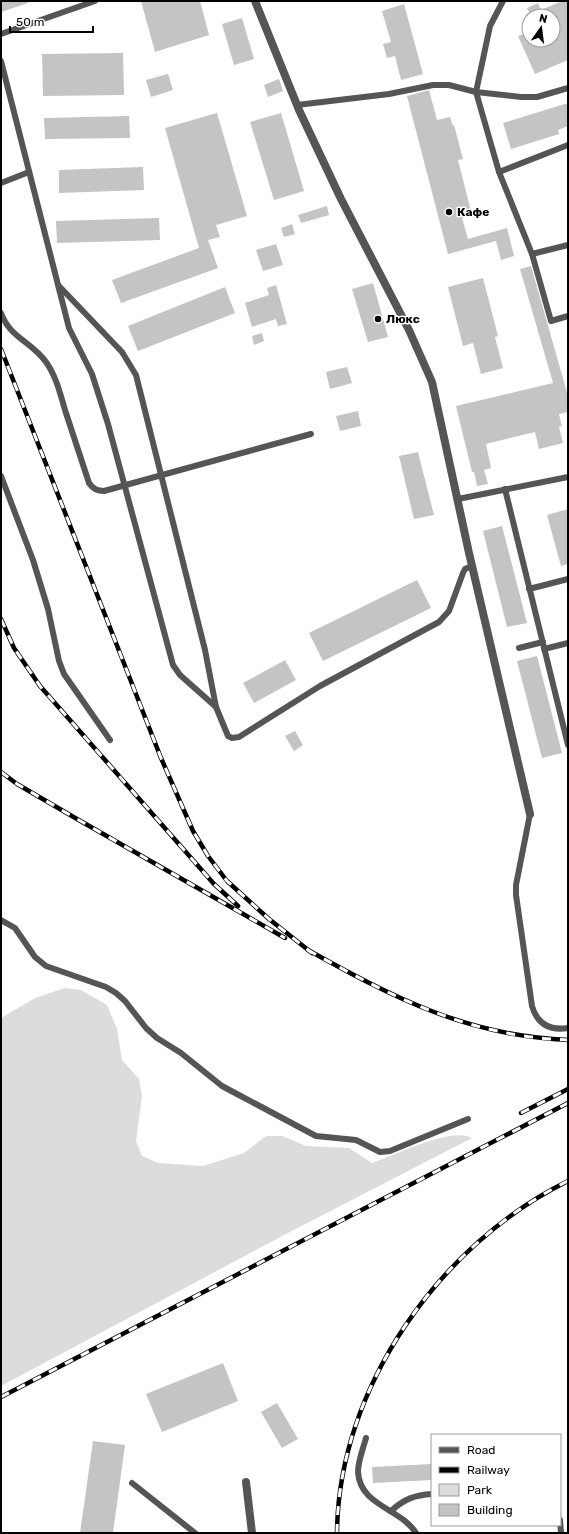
<svg xmlns="http://www.w3.org/2000/svg" width="569" height="1534" font-family="Rubik,sans-serif">
  <style>
    .green { fill: #dcdcdc }
    .building { fill: #c4c4c4 }
    .lines { fill: none; stroke-linecap: round; stroke-linejoin: round }
    .service { stroke: #555; stroke-width: 6 }
    .minor { stroke: #555; stroke-width: 8 }
    .rail-casing { stroke: #000; stroke-width: 4.5 }
    .rail { stroke: #fff; stroke-width: 3; stroke-dasharray: 9; stroke-linecap: butt }
    .poi-dot { fill: #000; stroke: #fff; stroke-width: 1.5 }
    .labels { text-anchor: middle; stroke-width: 3; stroke-linejoin: round; paint-order: stroke }
    .poi-label { font-size: 12px; font-weight: bold; fill: #000; stroke: #fff; text-anchor: start }
  </style>
  <rect width="100%" height="100%" fill="#fff"/>
  <path class="green" d="M 65,988 L 81,990 L 107,1005 L 117,1029 L 122,1060 L 139,1079 L 142,1096 L 136,1141 L 142,1156 L 158,1163 L 203,1166 L 244,1153 L 266,1136 L 282,1136 L 306,1146 L 349,1148 L 372,1163 C 394,1155 453,1126 472,1138 L 286,1234 L 1,1386 L 1,1018 L 35,998 Z"/>
  <g class="building">
    <path d="M 1,1 L 28,1 L 28,3 L 1,12 Z"/>
    <path d="M 141,1 L 200,1 L 209,35 L 155,52 Z"/>
    <path d="M 562,1 L 568,1 L 568,60 L 535,74 L 518,36 L 529,32 L 529,40 L 553,40 L 553,16 L 526,16 L 530,14 L 527,8 L 538,3 L 541,10 Z"/>
    <path d="M 404,4 L 423,74 L 401,80 L 395,56 L 387,58 L 383,44 L 391,42 L 382,11 Z"/>
    <path d="M 242,18 L 254,59 L 234,65 L 222,24 Z"/>
    <path d="M 123,53 L 124,95 L 43,96 L 42,54 Z"/>
    <path d="M 168,74 L 173,90 L 151,97 L 146,80 Z"/>
    <path d="M 279,79 L 283,91 L 268,97 L 264,85 Z"/>
    <path d="M 429,90 L 437,120 L 450,117 L 453,126 L 454,125 L 463,159 L 458,160 L 472,215 L 462,218 L 468,239 L 507,228 L 514,256 L 501,260 L 496,241 L 448,254 L 407,96 Z"/>
    <path d="M 568,103 L 568,126 L 558,130 L 559,134 L 511,149 L 503,123 Z"/>
    <path d="M 217,113 L 247,216 L 216,225 L 220,237 L 208,240 L 218,268 L 121,303 L 112,280 L 199,248 L 165,128 Z"/>
    <path d="M 281,113 L 304,191 L 274,200 L 250,122 Z"/>
    <path d="M 129,116 L 130,138 L 45,139 L 44,118 Z"/>
    <path d="M 143,167 L 144,190 L 59,193 L 59,170 Z"/>
    <path d="M 327,206 L 329,215 L 301,223 L 298,215 Z"/>
    <path d="M 159,218 L 160,240 L 57,243 L 56,221 Z"/>
    <path d="M 292,224 L 295,234 L 284,237 L 281,228 Z"/>
    <path d="M 276,244 L 283,265 L 263,271 L 256,250 Z"/>
    <path d="M 531,266 L 568,396 L 568,412 L 559,414 L 562,426 L 559,427 L 563,443 L 539,449 L 535,432 L 486,444 L 491,468 L 484,470 L 488,484 L 477,486 L 474,472 L 472,472 L 456,406 L 553,383 L 520,269 Z"/>
    <path d="M 483,278 L 498,336 L 495,337 L 503,368 L 481,374 L 473,343 L 463,346 L 448,287 Z"/>
    <path d="M 373,283 L 388,337 L 368,342 L 352,289 Z"/>
    <path d="M 276,285 L 287,324 L 278,326 L 276,319 L 252,327 L 245,303 L 269,295 L 267,288 Z"/>
    <path d="M 225,287 L 235,313 L 138,351 L 128,326 Z"/>
    <path d="M 262,333 L 264,341 L 254,345 L 252,336 Z"/>
    <path d="M 347,367 L 352,383 L 330,389 L 326,372 Z"/>
    <path d="M 358,411 L 361,426 L 340,431 L 336,416 Z"/>
    <path d="M 418,452 L 434,515 L 414,519 L 399,456 Z"/>
    <path d="M 568,509 L 568,564 L 561,566 L 547,515 Z"/>
    <path d="M 502,526 L 527,623 L 507,627 L 483,531 Z"/>
    <path d="M 417,580 L 431,608 L 323,661 L 309,633 Z"/>
    <path d="M 537,656 L 562,753 L 542,758 L 517,661 Z"/>
    <path d="M 285,660 L 296,680 L 254,703 L 243,683 Z"/>
    <path d="M 295,731 L 303,745 L 294,751 L 285,736 Z"/>
    <path d="M 223,1363 L 238,1401 L 162,1432 L 146,1394 Z"/>
    <path d="M 277,1403 L 298,1439 L 282,1448 L 261,1412 Z"/>
    <path d="M 93,1441 L 125,1445 L 113,1533 L 80,1533 Z"/>
    <path d="M 432,1464 L 432,1480 L 373,1483 L 372,1467 Z"/>
  </g>
  <g class="lines">
    <g class="service">
      <path d="M 503,1 L 490,26 L 476,92 L 499,172 L 532,254 L 568,245"/>
      <path d="M 1,34 L 95,1"/>
      <path d="M 1,61 L 69,328 L 92,374 L 108,424 L 173,665 L 180,675 L 216,707 L 228,736 L 232,738 L 239,737 L 320,686 L 439,622 L 449,611 L 463,573 L 465,569 L 472,566"/>
      <path d="M 297,105 L 389,94 L 433,85 L 449,85 L 476,92 L 521,97 L 537,97 L 568,88"/>
      <path d="M 499,172 L 568,145"/>
      <path d="M 1,183 L 29,172"/>
      <path d="M 532,254 L 551,321 L 568,316"/>
      <path d="M 59,286 L 122,352 L 136,375 L 205,650 L 216,707"/>
      <path d="M 1,313 C 10,338 31,341 46,362 C 56,376 60,393 65,410 C 73,434 81,458 89,483 C 93,489 97,491 104,491 L 311,434"/>
      <path d="M 1,476 L 33,560 L 48,609 L 59,661 L 64,674 L 110,740"/>
      <path d="M 505,489 L 568,745"/>
      <path d="M 458,499 L 568,477"/>
      <path d="M 529,589 L 568,579"/>
      <path d="M 519,648 L 543,642"/>
      <path d="M 544,649 L 568,643"/>
      <path d="M 530,814 L 516,885 L 516,895 L 532,1006 C 537,1023 549,1031 568,1028"/>
      <path d="M 1,920 L 15,928 L 35,957 L 46,966 L 106,987 L 116,993 L 125,1001 L 146,1028 L 157,1038 L 181,1053 L 222,1086 L 316,1136 L 356,1140 L 380,1152 L 390,1151 L 468,1119"/>
      <path d="M 366,1438 C 363,1449 358,1461 358,1472 C 360,1506 400,1508 416,1533"/>
      <path d="M 132,1483 L 195,1533"/>
      <path d="M 391,1511 C 404,1499 415,1495 432,1494"/>
      <path d="M 560,1520 L 561,1533"/>
    </g>
    <g class="minor">
      <path d="M 255,1 L 299,110 L 341,199 L 409,330 L 432,382 L 469,553 L 530,814"/>
      <path d="M 246,1482 L 252,1533"/>
    </g>
    <g class="rail-casing">
      <g id="rail">
        <path d="M 1,349 L 161,758 L 193,831 L 208,856 L 227,881 L 269,919 L 312,953"/>
        <path d="M 1,619 L 14,648 L 40,686 L 214,884 L 238,906"/>
        <path d="M 1,772 L 17,784 L 77,819 L 285,938"/>
        <path d="M 308,950 C 394,998 468,1036 568,1040"/>
        <path d="M 521,1113 L 568,1089"/>
        <path d="M 1,1397 L 568,1103"/>
        <path d="M 337,1533 C 338,1388 440,1244 568,1181"/>
      </g>
    </g>
    <use href="#rail" class="rail"/>
  </g>
  <g class="poi-dot">
    <circle cx="449" cy="212" r="4"/>
    <circle cx="378" cy="319" r="4"/>
  </g>
  <g class="labels">
    <g class="poi-label">
      <text x="457" y="216">Кафе</text>
      <text x="386" y="323">Люкс</text>
    </g>
  </g>
  <rect width="569" height="1534" fill="none" stroke="#000000" stroke-width="4"/>
  <rect x="431" y="1434" width="130" height="92" fill="#ffffff" stroke="#999999"/>
  <rect x="439" y="1447" width="20" height="6" fill="#555555" stroke="#999999"/>
  <text x="467" y="1454" font-size="12" fill="#000000">Road</text>
  <rect x="439" y="1467" width="20" height="6" fill="#000000" stroke="#999999"/>
  <text x="467" y="1474" font-size="12" fill="#000000">Railway</text>
  <rect x="439" y="1484" width="20" height="12" fill="#dcdcdc" stroke="#999999"/>
  <text x="467" y="1494" font-size="12" fill="#000000">Park</text>
  <rect x="439" y="1504" width="20" height="12" fill="#c4c4c4" stroke="#999999"/>
  <text x="467" y="1514" font-size="12" fill="#000000">Building</text>
  <g transform="translate(541 28) rotate(14)"><circle r="19" fill="#ffffff" stroke="#999999"/>
  <path d="M0-3L7 15L0 10L-7 15Z" fill="#000000"/>
  <text y="-6" font-size="11" font-weight="bold" text-anchor="middle" fill="#000000">N</text>
  </g>
  <path d="M10 26v6h83v-6" fill="none" stroke="#000000" stroke-width="2"/>
  <text x="16" y="26" font-size="12" fill="#000000" stroke="#ffffff" stroke-width="3" paint-order="stroke">50 m</text>
</svg>
